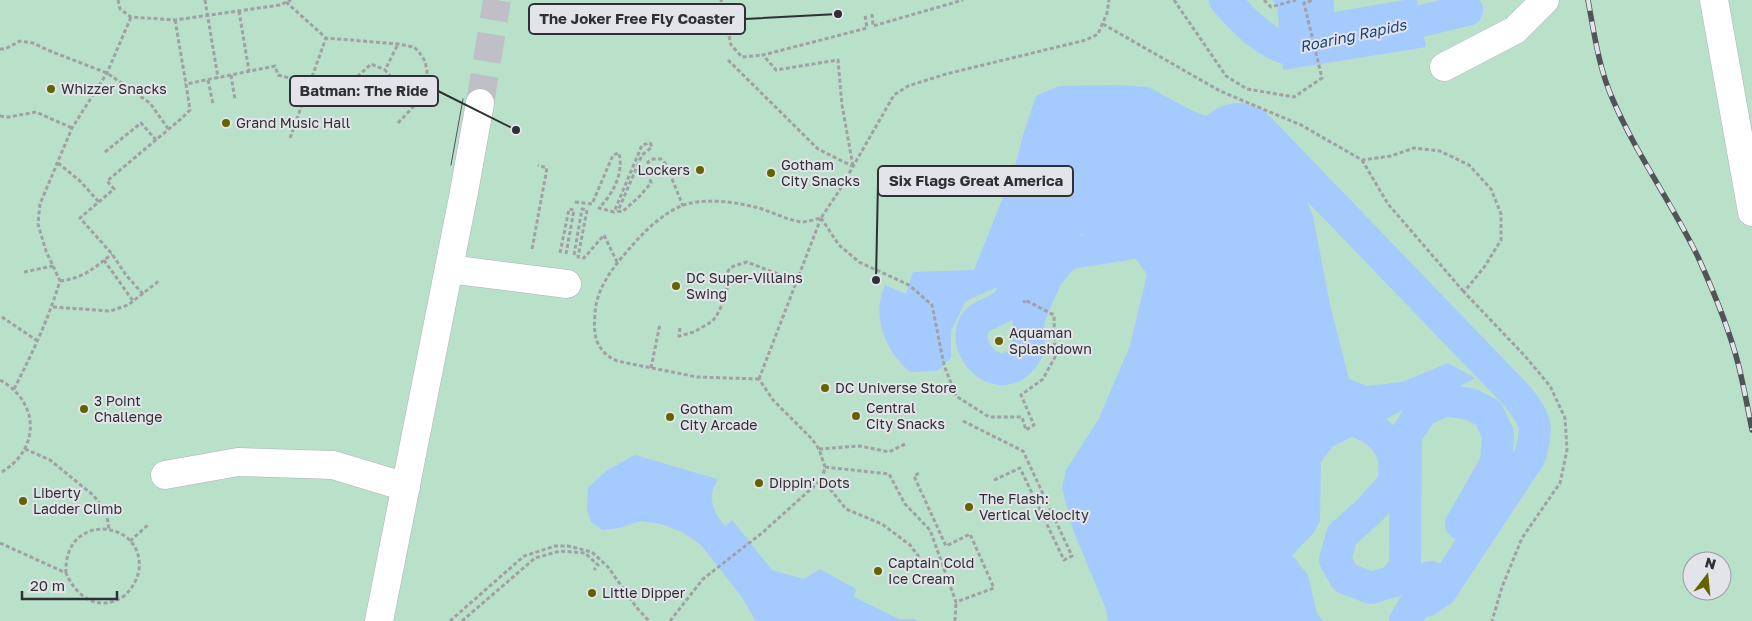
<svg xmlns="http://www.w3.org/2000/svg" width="1752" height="621" font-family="'Golos Text',sans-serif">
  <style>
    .green { fill: #b9e0c9; fill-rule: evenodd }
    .water { fill: #a5cafe }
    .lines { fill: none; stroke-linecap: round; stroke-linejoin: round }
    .canal { stroke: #a5cafe; stroke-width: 32 }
    .minor-tunnel { stroke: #bfc0c5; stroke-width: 28; stroke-dasharray: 28 14; stroke-linecap: butt }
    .minor-casing { stroke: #b0b1b7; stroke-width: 29 }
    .path { stroke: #a0a1a5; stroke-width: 3; stroke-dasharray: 4 2.5; stroke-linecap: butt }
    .minor { stroke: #fff; stroke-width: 28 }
    .tram { stroke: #525356; stroke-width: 1 }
    .rail-casing { stroke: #525356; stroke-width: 5.5 }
    .rail { stroke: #e3e4ea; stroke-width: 4; stroke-dasharray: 11; stroke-linecap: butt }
    .poi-dot { fill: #636400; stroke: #e3e4ea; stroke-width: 2 }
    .labels { text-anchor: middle; stroke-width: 4; stroke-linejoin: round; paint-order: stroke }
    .poi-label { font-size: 14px; fill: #2f3032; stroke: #e3e4ea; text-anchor: start }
    .water-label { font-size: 15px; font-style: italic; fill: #184481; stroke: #e3e4ea }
    .leader { fill: none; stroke: #2f3032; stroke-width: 2 }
    .callout-dot { fill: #2f3032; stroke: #e3e4ea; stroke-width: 2 }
    .callout { fill: #e3e4ea; stroke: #2f3032; stroke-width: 2 }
    .callout-label { font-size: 15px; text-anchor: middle; font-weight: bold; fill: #2f3032 }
  </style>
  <rect width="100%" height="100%" fill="#e3e4ea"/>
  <path class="green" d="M 0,0 L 1752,0 L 1752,621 L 0,621 ZM 1692,561 L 1722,561 L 1722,591 L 1692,591 Z"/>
  <g class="water">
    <path d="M 1272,0 L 1334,0 L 1334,12 L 1405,0 L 1417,0 L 1426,47 L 1283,70 L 1277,4 Z"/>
    <path d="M 1118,85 L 1148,87 L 1189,109 L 1287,151 L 1313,216 L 1330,305 L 1349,379 L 1367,386 L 1402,382 L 1448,363 L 1475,378 L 1451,391 L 1401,411 L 1332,447 L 1321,462 L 1320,521 L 1313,534 L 1292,555 L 1308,575 L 1317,614 L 1323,621 L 1108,621 L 1106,609 L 1073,530 L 1062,488 L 1066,470 L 1098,420 L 1130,346 L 1147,274 L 1124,243 L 1081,234 L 1045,266 L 966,301 L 951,330 L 951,358 L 937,371 L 910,372 C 885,351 871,316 885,285 L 906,294 L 913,272 L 974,270 L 1014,170 L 1023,135 L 1036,96 L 1059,86 Z"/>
    <path d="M 635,455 L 717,479 C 717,484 714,485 713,490 C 709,502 716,518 726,526 L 732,520 L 772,570 L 804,579 L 820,569 L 856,589 L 854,597 L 899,619 L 915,619 L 917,621 L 756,621 L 741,596 L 701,545 L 682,532 L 661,524 L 640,521 L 619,528 L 602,530 L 591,522 L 587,509 L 588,488 L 606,471 Z"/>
  </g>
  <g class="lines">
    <g class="canal">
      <path d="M 1225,0 C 1241,19 1271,50 1297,50 C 1306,51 1316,46 1324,44"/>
      <path d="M 1379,31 L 1467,10"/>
      <path d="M 1205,160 C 1204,140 1215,123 1236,119 C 1241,118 1249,122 1255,124 L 1518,397 C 1537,422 1538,426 1530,456 L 1441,591 L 1426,601"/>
      <path d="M 1040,237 L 1008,302 C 999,313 980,313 974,325 C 962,351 997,384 1019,362 C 1037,346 1024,333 1030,316 C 1034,305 1039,292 1045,281 C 1049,271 1059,262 1066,254 L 1139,242"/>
      <path d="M 1329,411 C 1355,421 1387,427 1394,459 C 1395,466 1394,475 1394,483 L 1369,511 L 1342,535 L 1335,560 L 1345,578 L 1371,588 L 1394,581 L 1405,567 L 1406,435 L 1422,411 L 1445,400 L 1470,404 L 1488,413 L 1498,434 L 1496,463 L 1461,524"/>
      <path d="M 1405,621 L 1431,577"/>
    </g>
    <path class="minor-tunnel" d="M 480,103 L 497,0"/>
    <g class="minor-casing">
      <g id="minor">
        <path d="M 1714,0 L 1752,212"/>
        <path d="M 1444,67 L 1515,30 L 1545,0"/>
        <path d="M 449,269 L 567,284"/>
        <path d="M 165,475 L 238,462 L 333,465 L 406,487"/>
        <path d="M 379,621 L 464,192 L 480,103"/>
      </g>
    </g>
    <g class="path">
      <path d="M 118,0 L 120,9 L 131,17 L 175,20 L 280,5 L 291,0"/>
      <path d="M 205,0 L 218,78"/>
      <path d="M 723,0 L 721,0 L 731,45 L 742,57 L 763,55"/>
      <path d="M 1174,0 L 1226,76 L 1247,89 L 1294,97 L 1322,78 L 1304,3 L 1314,0"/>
      <path d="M 1264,0 L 1271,7 L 1296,0"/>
      <path d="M 286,2 L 326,38 L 398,44 L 414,47 L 419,52 L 425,61 L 427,71 L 426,82 L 422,89 L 409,99 L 385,70 L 398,44"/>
      <path d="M 239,11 L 249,71"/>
      <path d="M 872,14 L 873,26 L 963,0"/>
      <path d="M 175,20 L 186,84"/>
      <path d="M 1103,24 L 1220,91 L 1301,125 L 1362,160 L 1391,156 L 1414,148 L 1440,151 L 1469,165 L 1491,189 L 1501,214 L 1501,240 L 1485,266 L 1464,292 L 1524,355 L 1550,386 L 1565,418 L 1567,450 L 1560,483 L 1522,538 L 1502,587 L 1492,621"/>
      <path d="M 0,49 L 5,49 L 20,41 L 33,43 L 50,51 L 107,73 L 150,103 L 169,130"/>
      <path d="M 728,60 L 818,149 L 852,166"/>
      <path d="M 231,75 L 235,100"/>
      <path d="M 208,80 L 213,104"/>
      <path d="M 391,90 L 398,85"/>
      <path d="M 332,104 L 331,101 L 371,64 L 385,70"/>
      <path d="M 0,116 L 9,117 L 36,112 L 72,128"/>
      <path d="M 398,123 L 415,105 L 409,99"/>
      <path d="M 290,138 L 326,38"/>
      <path d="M 105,152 L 141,123 L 156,140"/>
      <path d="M 1362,160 L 1388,204 L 1464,292"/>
      <path d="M 58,163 L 80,181 L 99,202"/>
      <path d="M 853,166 L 842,105 L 838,60 L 776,70 L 763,55 L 867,28 L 865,15"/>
      <path d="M 575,202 L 592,204 L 613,155 L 619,153 C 624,173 613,194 599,208 L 614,212 L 642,145 L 650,143 L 652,147 L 642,155 L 618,211 L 622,212 L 639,197 L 651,183 L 648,172 L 648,162 L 653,159 L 661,159 L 666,164 L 683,206"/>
      <path d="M 821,218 L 839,245 L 859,262 L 909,285 L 932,305 L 944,365 L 956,396 L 989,417 L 1022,417 L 1026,430 L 1034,425 L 1021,395 L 1043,379 L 1055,357 L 1054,315 L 1025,300 L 1024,303"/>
      <path d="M 532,249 L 547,168 L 538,165"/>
      <path d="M 560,253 L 569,209 L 574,210 L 566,254"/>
      <path d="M 574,255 L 582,209 L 587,210 L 578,257 L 584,258 L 604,235 L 617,262"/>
      <path d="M 104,260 L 133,301"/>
      <path d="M 24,272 L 53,266"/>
      <path d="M 60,281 C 84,278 94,268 112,254"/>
      <path d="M 143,294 L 126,275 L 112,254 L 80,218 L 114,189 L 107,181 L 182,118 L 190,110 L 186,84 L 275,66 L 278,75 L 309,83"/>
      <path d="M 53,307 L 110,311 L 128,305 L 160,280"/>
      <path d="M 2,317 L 39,342"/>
      <path d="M 680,328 L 679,336 L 694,332 L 711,322 L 716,317 L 723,303 L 727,289 L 727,273 L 730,268 L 734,266 L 747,262 L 796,281"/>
      <path d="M 651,368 L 660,324"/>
      <path d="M 759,379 L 697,377 L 617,361 C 596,351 593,336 595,314 C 596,288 614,266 630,248 C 644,231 669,207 691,203 C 711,199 735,202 755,207 C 771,211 786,220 802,222 C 808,222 815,219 821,218 L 839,191 L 894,95 L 908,86 L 946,74 L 1086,40 L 1098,34 L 1107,13 L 1109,0"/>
      <path d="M 759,379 L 821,218"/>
      <path d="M 0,380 C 40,402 41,450 0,473"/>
      <path d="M 14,389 C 33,352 48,320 60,281 L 46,251 L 38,224 L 40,204 L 72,128 L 107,73 L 131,17"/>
      <path d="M 963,421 L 1023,451 L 1072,556 L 1064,560 L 1020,468 L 992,481"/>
      <path d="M 25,449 L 50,460 L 93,495 L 106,511 L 109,529"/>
      <path d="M 819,449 L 860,446 L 889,452 L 907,443"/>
      <path d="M 825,467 L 889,474 L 905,504 L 930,530 L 956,602 L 994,588 L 970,534 L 946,546 L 914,476 L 921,472"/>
      <path d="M 822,479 L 846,509 L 882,524 L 910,545 L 919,557"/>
      <path d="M 130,541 L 149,524"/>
      <path d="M 0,543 L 66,573 C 76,597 99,613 124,596 C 132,589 137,580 139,570 C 145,519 63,511 66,573"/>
      <path d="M 450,621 L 524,556 L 555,546 L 568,546 L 592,552 L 608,567 L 637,608 L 649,621"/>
      <path d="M 462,621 L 535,558 L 560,551 L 573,552 L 585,553 L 598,565 L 594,570"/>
      <path d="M 670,621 L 703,579 L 762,533 L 822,479 L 825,467 L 819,449 L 812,439 L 773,400 L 759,379"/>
      <path d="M 955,621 L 956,602"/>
    </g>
    <use href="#minor" class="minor"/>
    <path class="tram" d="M 451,165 L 463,99"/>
    <g class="rail-casing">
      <path id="rail" d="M 1588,0 C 1594,33 1599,69 1613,100 C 1636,154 1672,203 1698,257 C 1713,290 1730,331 1739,367 C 1744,388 1748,409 1752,430"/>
    </g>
    <use href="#rail" class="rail"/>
  </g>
  <g class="poi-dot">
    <circle cx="51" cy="89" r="5"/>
    <circle cx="226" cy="123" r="5"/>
    <circle cx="700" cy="170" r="5"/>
    <circle cx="771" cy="173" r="5"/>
    <circle cx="676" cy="286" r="5"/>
    <circle cx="999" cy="341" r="5"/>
    <circle cx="825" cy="388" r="5"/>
    <circle cx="84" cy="409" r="5"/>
    <circle cx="856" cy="416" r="5"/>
    <circle cx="670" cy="417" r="5"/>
    <circle cx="759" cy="483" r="5"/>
    <circle cx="23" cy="501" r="5"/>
    <circle cx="969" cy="507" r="5"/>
    <circle cx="878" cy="571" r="5"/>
    <circle cx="592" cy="593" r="5"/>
  </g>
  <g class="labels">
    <g class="poi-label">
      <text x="61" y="94">Whizzer Snacks</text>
      <text x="236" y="128">Grand Music Hall</text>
      <text x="781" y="170">Gotham<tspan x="781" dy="16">City Snacks</tspan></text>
      <text x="690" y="175" text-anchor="end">Lockers</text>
      <text x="686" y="283">DC Super-Villains<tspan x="686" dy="16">Swing</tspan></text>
      <text x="1009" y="338">Aquaman<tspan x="1009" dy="16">Splashdown</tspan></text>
      <text x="835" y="393">DC Universe Store</text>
      <text x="94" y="406">3 Point<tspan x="94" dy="16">Challenge</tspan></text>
      <text x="866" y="413">Central<tspan x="866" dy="16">City Snacks</tspan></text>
      <text x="680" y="414">Gotham<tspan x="680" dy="16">City Arcade</tspan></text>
      <text x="769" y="488">Dippin' Dots</text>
      <text x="33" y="498">Liberty<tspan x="33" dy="16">Ladder Climb</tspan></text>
      <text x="979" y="504">The Flash:<tspan x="979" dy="16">Vertical Velocity</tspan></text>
      <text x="888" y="568">Captain Cold<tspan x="888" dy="16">Ice Cream</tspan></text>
      <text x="602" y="598">Little Dipper</text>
    </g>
    <g class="water-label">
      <text transform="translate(1353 36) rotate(-12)" y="5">Roaring Rapids</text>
    </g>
  </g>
  <path class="leader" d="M838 14L745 19M516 130L438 91M876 280L878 181"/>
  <g class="callout-dot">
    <circle cx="838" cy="14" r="5"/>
    <circle cx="516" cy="130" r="5"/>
    <circle cx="876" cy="280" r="5"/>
  </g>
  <g class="callout">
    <rect x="529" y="4" width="216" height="30" rx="5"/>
    <rect x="290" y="76" width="148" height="30" rx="5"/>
    <rect x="878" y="166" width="195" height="30" rx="5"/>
  </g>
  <g class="callout-label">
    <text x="637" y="24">The Joker Free Fly Coaster</text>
    <text x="364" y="96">Batman: The Ride</text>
    <text x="976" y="186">Six Flags Great America</text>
  </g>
  <g transform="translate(1707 576) rotate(16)"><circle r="24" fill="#e3e4ea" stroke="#9b9ca0"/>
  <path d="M0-4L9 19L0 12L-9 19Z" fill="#636400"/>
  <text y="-8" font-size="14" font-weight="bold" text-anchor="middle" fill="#2f3032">N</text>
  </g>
  <path d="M22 591v8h95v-8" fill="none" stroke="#2f3032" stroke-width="2.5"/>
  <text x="30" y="591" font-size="15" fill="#2f3032" stroke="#e3e4ea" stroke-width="4" paint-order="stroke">20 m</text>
</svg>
